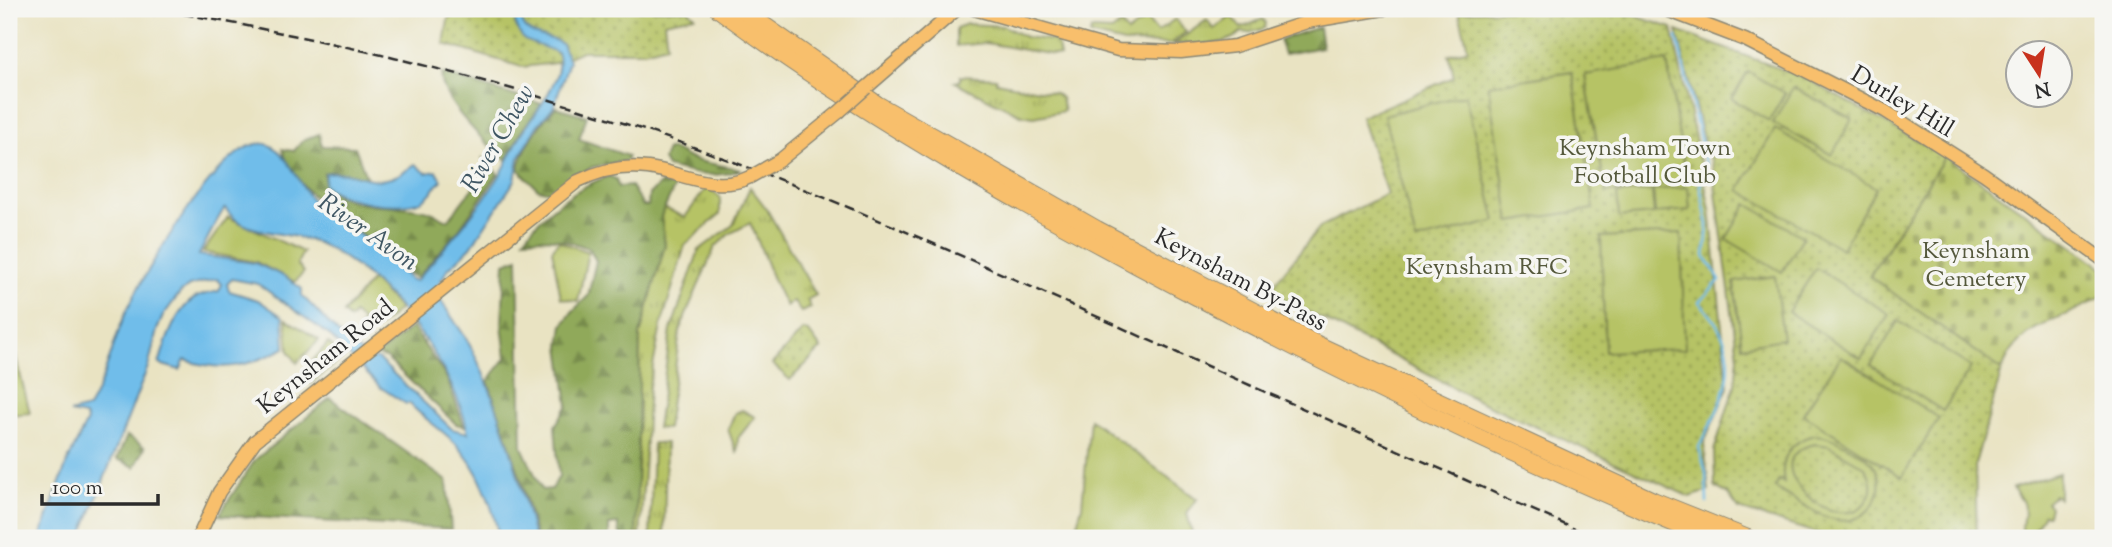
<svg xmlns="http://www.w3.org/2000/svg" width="2112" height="547" font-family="'Sorts Mill Goudy',serif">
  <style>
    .grass { fill: url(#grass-tufts); stroke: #707748; stroke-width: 2 }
    .forest { fill: url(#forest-firs); stroke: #5e6a42; stroke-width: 2 }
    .cemetery { fill: url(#cemetery-stones); stroke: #707748; stroke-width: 2 }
    .park { fill: url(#park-dots); stroke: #707748; stroke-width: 2 }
    .garden { fill: #b6c365; stroke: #707748; stroke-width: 2; fill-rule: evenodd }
    .water { fill: #70bdea; stroke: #4e748a; stroke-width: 2; fill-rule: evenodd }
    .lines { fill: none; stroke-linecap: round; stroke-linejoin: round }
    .stream { stroke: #70bdea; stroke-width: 2.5 }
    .primary-casing { stroke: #8a8776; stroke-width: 15 }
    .highway-casing { stroke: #8a8776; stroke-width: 18 }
    .primary { stroke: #f8bf6c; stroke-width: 12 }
    .highway { stroke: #f8bf6c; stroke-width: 16 }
    .rail { stroke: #2b2b2b; stroke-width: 2.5; stroke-dasharray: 10 5; stroke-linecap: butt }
    .primary-bridge-casing { stroke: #8a8776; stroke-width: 15; stroke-linecap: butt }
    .primary-bridge { stroke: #f8bf6c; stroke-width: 12 }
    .labels { text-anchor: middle; stroke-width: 7; stroke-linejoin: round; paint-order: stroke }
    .street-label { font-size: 24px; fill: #2b2b2b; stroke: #f6f6f2 }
    .park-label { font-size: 24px; fill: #55593c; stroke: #f6f6f2 }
    .water-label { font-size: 26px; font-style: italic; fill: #405764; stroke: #f6f6f2 }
  </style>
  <defs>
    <pattern id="grass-tufts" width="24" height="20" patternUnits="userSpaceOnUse" patternTransform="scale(1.75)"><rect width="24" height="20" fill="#b6c365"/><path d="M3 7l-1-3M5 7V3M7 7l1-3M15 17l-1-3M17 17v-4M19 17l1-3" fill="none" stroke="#949f53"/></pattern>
    <pattern id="forest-firs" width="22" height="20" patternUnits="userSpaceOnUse" patternTransform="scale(1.75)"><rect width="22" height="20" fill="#90a95a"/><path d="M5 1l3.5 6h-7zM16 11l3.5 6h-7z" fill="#768a4b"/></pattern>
    <pattern id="cemetery-stones" width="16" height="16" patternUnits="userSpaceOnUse" patternTransform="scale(1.75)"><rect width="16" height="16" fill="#b6c365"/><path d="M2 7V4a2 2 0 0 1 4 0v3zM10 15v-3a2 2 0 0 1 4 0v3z" fill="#949f53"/></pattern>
    <pattern id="park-dots" width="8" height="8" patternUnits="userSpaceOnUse" patternTransform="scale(1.75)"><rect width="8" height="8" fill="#b6c365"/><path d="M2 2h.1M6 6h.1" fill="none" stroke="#949f53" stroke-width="1.8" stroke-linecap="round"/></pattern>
  </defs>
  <rect width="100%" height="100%" fill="#f6f6f2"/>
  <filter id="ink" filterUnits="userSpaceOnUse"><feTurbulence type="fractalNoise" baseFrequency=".0143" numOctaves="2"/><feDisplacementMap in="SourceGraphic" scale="14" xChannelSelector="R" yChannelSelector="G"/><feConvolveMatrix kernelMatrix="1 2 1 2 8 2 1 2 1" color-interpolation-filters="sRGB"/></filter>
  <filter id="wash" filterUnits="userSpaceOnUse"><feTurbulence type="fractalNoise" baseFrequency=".00686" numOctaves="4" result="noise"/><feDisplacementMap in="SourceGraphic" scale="28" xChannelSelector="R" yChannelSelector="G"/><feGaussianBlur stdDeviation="1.57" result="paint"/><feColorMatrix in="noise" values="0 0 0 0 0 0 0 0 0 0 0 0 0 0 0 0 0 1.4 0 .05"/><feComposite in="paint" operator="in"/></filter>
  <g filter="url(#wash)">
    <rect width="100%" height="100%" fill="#e9e3c2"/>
    <g class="grass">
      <path d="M 1232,16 L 1241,28 L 1263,19 L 1266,23 L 1265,28 L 1249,33 L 1241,32 C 1225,48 1196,44 1174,44 L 1207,20 L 1214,29 Z"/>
      <path d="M 1146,19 L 1157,32 L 1175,19 L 1186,32 L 1170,44 L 1124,43 L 1090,35 L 1091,30 L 1112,31 L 1121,24 L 1127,33 Z"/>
      <path d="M 967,24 L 1004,26 L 1025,37 L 1057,41 L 1060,56 L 986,43 L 956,46 L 956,28 Z"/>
      <path d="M 960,76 L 996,78 L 996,82 L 1055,93 L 1061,98 L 1064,111 L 1034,117 L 1021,115 L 955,82 L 960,81 Z"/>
      <path d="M 707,187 L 720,197 L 720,214 L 685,245 L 661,326 L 649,386 L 640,538 L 636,538 L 640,335 L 665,245 L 661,216 L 664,208 L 685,217 Z"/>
      <path d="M 750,187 L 766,208 L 816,295 L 807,300 L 811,308 L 801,312 L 793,301 L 786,306 C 770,278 764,252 750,223 L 729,234 L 715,247 L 689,307 L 680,331 L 667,429 L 657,428 L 671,330 L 699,250 L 733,225 Z"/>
      <path d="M 286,319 L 319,340 L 297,363 L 289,351 Z"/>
      <path d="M 9,330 L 30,413 L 9,415 Z"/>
      <path d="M 328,343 L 344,357 L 311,384 L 303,372 Z"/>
      <path d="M 742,410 L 755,417 L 738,438 L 737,454 L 728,429 L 735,413 Z"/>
      <path d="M 653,443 L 666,443 L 664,538 L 650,538 Z"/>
    </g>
    <g class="forest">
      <path d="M 1319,27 L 1322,47 L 1284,54 L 1279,40 Z"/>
      <path d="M 442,74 L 542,104 L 523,129 L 507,160 C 489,147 437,98 442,74 Z"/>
      <path d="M 556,107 L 587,116 L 579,139 L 628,156 L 626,161 L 592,167 L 555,193 L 538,189 L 519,170 C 520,153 543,118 556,107 Z"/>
      <path d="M 319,134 L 322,146 L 355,147 L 367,179 L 333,171 L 324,173 L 324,184 C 346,212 396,202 428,211 C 434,213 441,217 448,220 L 488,168 L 482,157 L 498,174 L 457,232 L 417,278 C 397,267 383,252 366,238 C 333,212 296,191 282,149 L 294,151 L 303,140 Z"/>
      <path d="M 667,149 C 676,149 679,153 687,157 C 705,165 722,164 740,170 C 713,179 694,174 667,167 L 663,160 Z"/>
      <path d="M 609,176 L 616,179 L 618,187 L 631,186 L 643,206 L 648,206 L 649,194 L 664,181 L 675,186 L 661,216 L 665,245 L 640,335 L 636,538 L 621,538 L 618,524 L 609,525 L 609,538 L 536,538 L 520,476 L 488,381 L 506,358 L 502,324 L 505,263 L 518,258 L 522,447 L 542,490 L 552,489 L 559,476 L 555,426 L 568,405 L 560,346 L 563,325 L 572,312 L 588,296 L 596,261 L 590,249 C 567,239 549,237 524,239 C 543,212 578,186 609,176 Z"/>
      <path d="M 412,327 L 447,378 L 464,426 L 456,424 L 386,358 L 377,355 Z"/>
      <path d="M 330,398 L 447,481 L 451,529 L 219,515 L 255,460 Z"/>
      <path d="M 127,436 L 145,447 L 135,467 L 117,459 Z"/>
    </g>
    <path class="cemetery" d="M 1945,156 L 2103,268 L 2103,295 C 2068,321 2018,320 2002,370 L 1869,277 Z"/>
    <g class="park">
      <path d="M 450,9 L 687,9 L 695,16 L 664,22 L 667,45 L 644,51 L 582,51 L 555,63 L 522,67 L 444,44 Z"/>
      <path d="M 1518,9 L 1613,9 L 1672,28 L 1710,209 L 1728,387 L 1704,443 L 1709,491 L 1690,497 L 1477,400 L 1280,297 L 1273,285 L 1320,227 L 1387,194 L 1361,117 L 1454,77 L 1449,55 L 1468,49 L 1459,12 Z"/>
      <path d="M 1677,31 L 1803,77 L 1945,156 L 1869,276 L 2002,370 L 1975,464 L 1977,538 L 1832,538 L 1739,509 L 1728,494 L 1715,487 L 1714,451 L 1735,385 L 1738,357 L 1712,162 L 1704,143 Z"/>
      <path d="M 803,330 L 809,332 L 821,349 L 790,380 L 772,364 Z"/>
    </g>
    <g class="garden">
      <path d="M 1667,61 L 1686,180 L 1606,193 L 1585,75 Z"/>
      <path d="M 1572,72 L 1594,209 L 1510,222 L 1488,85 Z"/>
      <path d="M 1748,72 L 1785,93 L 1769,121 L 1732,99 Z"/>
      <path d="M 1793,87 L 1852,119 L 1832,155 L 1773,123 Z"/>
      <path d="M 1465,95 L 1496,221 L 1416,241 L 1384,115 Z"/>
      <path d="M 1775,129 L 1876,188 L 1842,249 L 1739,190 Z"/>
      <path d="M 1688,187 L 1690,210 L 1655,213 L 1653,190 Z"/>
      <path d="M 1652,191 L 1654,214 L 1619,217 L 1617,194 Z"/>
      <path d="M 1747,204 L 1803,237 L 1782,272 L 1726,239 Z"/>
      <path d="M 228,217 L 303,252 L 297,264 L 304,272 L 295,282 L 256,262 L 203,252 Z"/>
      <path d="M 1681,233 L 1685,349 L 1605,352 L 1601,237 Z"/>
      <path d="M 559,241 L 588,252 L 578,301 L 561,298 L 552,250 Z"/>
      <path d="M 1816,268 L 1889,314 L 1861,358 L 1788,312 Z"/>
      <path d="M 1775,276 L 1783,339 L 1742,346 L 1734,282 Z"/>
      <path d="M 372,280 L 400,309 L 377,329 L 374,326 L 367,333 L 360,326 L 363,322 L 354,314 L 350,319 L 343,313 Z"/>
      <path d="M 1898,321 L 1971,367 L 1943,411 L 1871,365 Z"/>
      <path d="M 1841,356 L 1939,418 L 1902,477 L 1803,414 Z"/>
      <path d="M 1090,419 L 1197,499 L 1187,513 L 1193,538 L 1073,538 L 1082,506 Z"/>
      <path d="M 1814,435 C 1828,435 1838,441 1849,447 C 1857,452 1866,455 1872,463 C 1892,488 1869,526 1837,520 C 1816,516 1794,498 1775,488 L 1779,480 L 1784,483 C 1779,459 1790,441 1814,435 ZM 1816,444 L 1829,446 L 1865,467 C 1871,477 1874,488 1868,498 C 1842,547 1745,457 1816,444 Z"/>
      <path d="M 2059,473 L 2059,498 L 2054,495 L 2046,502 L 2050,506 L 2048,515 L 2043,514 C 2042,524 2032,527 2033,538 L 2023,537 C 2019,524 2027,514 2023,503 C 2021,497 2016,494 2013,488 Z"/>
    </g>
    <g class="water">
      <path d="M 514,9 L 521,9 C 519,41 546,32 562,44 L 569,61 L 554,106 L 537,126 L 519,158 L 515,180 L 471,247 L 448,269 L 435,290 C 444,308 457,323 467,340 C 498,396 519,476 534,538 L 499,538 C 493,506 479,467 455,443 C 441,429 423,418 409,403 L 406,404 L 380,387 L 329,335 L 258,284 L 232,279 L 227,284 L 229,291 L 258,300 L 283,317 L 285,348 C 249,366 224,373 185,360 L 180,370 L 159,364 C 165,343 176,308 197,297 C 204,294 212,293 219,291 L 222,284 L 217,279 L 189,286 L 180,293 L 163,316 L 157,330 L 149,364 L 81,538 L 40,538 L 67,463 L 87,421 L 85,416 L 70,413 L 88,408 C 107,377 112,343 127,310 C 143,276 227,127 269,145 C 288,153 299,183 311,199 C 326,217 353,229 371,243 C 385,254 397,267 410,279 L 416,281 C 444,248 473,216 497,180 C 507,165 513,148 522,133 C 535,113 566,77 557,52 L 524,40 L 516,27 ZM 225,208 C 244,238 290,230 320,244 C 386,276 453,362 468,433 L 452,429 L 378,359 C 355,358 320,312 302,296 L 302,289 L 286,277 L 255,263 L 199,255 C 201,251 222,210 225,208 Z"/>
      <path d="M 415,164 L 426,173 L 436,171 L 442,180 C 436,186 430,196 423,200 C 404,211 338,202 324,184 L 325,173 C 362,167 373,197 415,164 Z"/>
    </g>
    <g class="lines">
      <path class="stream" d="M 1677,37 L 1706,165 L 1700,186 L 1708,225 L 1705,256 L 1720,280 L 1699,302 C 1748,352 1728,393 1699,447 L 1706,473 L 1707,503"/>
    </g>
  </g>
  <g filter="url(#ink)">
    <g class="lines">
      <g class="primary-casing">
        <g id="primary">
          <path d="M 974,9 L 1118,50 L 1181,52 L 1235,46 L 1307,22 L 1384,9"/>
          <path d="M 1664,9 L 1745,40 L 1885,111 L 1984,174 L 2103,260"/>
          <path d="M 866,88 L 957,9"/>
          <path d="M 780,160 L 839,112"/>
          <path d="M 198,538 L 219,492 L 255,441 L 578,181 C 600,170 623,165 648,168 C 682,172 715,194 750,177"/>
        </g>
      </g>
      <g class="highway-casing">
        <g id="highway">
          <path d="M 718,9 C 870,122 1034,212 1202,300 C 1367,386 1536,468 1709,538"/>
          <path d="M 741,9 L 877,104 L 1097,229 L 1323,347 L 1653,500 L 1748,538"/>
        </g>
      </g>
      <use href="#primary" class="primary"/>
      <use href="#highway" class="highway"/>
      <path class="rail" d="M 154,9 C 337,40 518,84 693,147 C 863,208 1026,285 1191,359 C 1325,419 1460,476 1594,538"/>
      <g class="primary-bridge-casing">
        <g id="primary-bridge">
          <path d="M 839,112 L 866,88"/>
          <path d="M 750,177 L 780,160"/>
        </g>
      </g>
      <use href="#primary-bridge" class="primary-bridge"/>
    </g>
  </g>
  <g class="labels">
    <g class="street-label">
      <text transform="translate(1903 101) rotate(31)" y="8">Durley Hill</text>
      <text transform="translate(1241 279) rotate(28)" y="8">Keynsham By-Pass</text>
      <text transform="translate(325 356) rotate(-39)" y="8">Keynsham Road</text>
    </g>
    <g class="park-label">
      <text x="1645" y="155">Keynsham Town<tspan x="1645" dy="28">Football Club</tspan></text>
      <text x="1976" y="258">Keynsham<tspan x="1976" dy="28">Cemetery</tspan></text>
      <text x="1487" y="274">Keynsham RFC</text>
    </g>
    <g class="water-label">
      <text transform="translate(497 138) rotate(-60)" y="9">River Chew</text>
      <text transform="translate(369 231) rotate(35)" y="9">River Avon</text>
    </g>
  </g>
  <rect width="2112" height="547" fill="none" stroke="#f6f6f2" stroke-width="35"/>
  <g transform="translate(2039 74) rotate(168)"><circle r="33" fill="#f6f6f2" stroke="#a5a5a2" stroke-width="2"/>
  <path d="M0-5L12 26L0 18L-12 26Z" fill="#c8321e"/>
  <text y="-10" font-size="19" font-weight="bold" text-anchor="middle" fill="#2b2b2b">N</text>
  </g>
  <path d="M42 494v10h116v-10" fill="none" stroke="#2b2b2b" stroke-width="3.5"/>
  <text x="52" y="494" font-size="21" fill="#2b2b2b" stroke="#f6f6f2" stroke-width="5" paint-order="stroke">100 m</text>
</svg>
